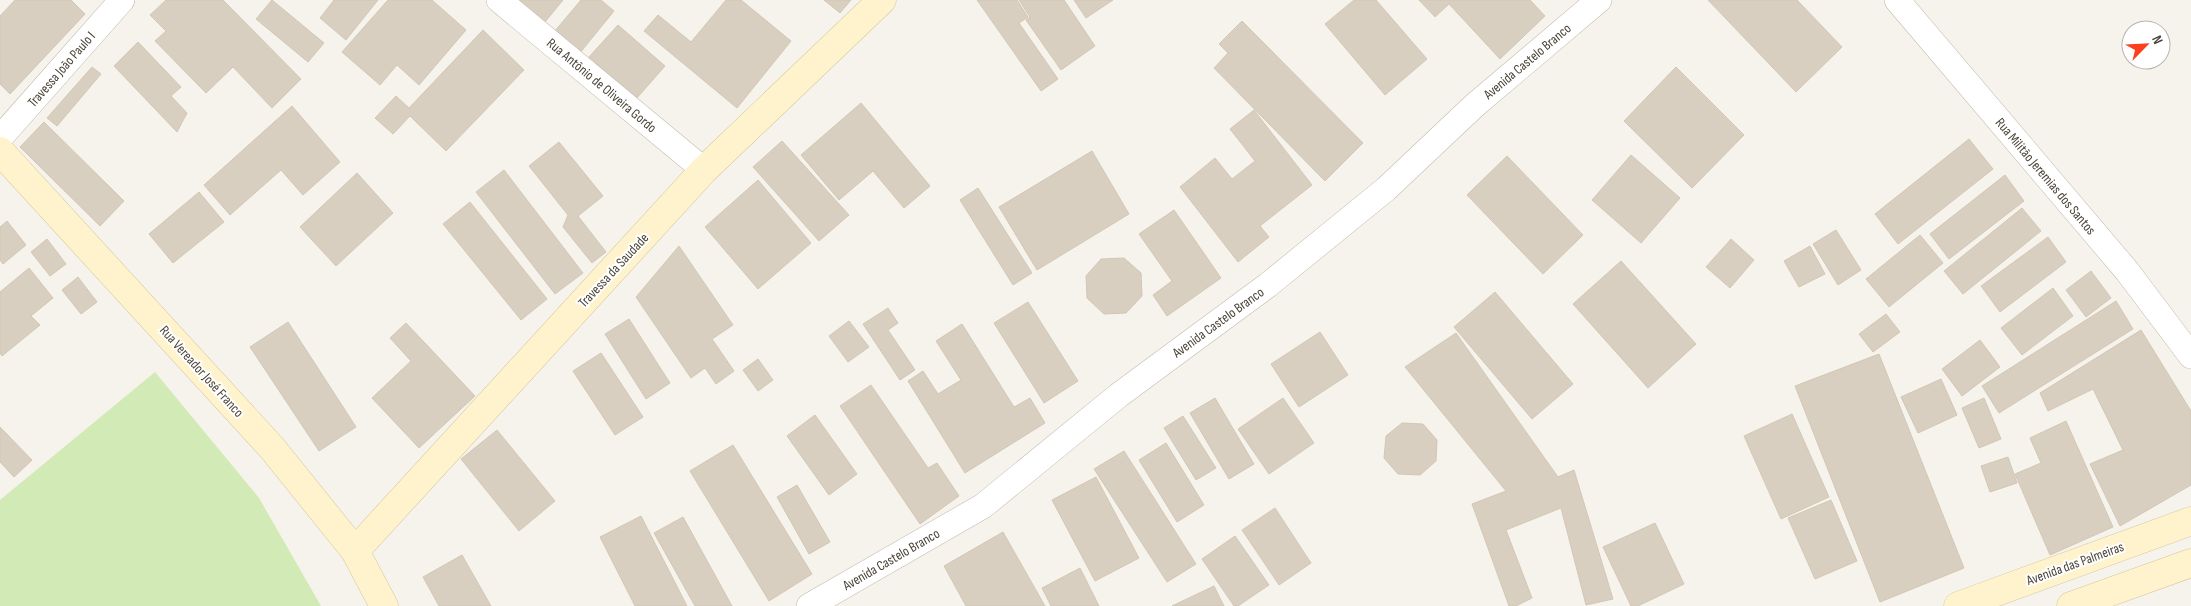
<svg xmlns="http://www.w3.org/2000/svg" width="2191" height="606" font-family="'Sofia Sans Condensed',sans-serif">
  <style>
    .green { fill: #d2eab5 }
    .building { fill: #d8cfc1; stroke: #d3c7b4 }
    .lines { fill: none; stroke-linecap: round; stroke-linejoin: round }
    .street-casing { stroke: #c2bbae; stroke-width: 26 }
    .secondary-casing { stroke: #d6c79b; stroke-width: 29 }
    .street { stroke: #fff; stroke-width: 25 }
    .secondary { stroke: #fff3cd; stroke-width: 28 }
    .labels { text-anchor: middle; stroke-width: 4; stroke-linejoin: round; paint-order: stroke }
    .street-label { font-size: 14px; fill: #4b4439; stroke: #fff }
  </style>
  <rect width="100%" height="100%" fill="#f6f3ec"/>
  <path class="green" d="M 155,372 L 259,498 L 321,606 L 0,606 L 0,500 Z"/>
  <g class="building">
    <path d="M 15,0 L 71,0 L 85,14 L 10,94 L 0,84 L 0,16 Z"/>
    <path d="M 166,0 L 223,0 L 301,79 L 272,108 L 233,67 L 206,93 L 155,41 L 166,31 L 150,15 Z"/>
    <path d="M 272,0 L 324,43 L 308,62 L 256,19 Z"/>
    <path d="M 334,0 L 378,0 L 346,40 L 320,18 Z"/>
    <path d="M 388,0 L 432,0 L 466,30 L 419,85 L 397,65 L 380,85 L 342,52 Z"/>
    <path d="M 518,0 L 563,0 L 545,22 Z"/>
    <path d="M 581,0 L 601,0 L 614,11 L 579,54 L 554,32 Z"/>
    <path d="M 726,0 L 741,0 L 791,41 L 737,108 L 644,31 L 658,15 L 691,42 Z"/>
    <path d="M 824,0 L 851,0 L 840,13 Z"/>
    <path d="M 977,0 L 1017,0 L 1028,17 L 1019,23 L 1058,79 L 1041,91 Z"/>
    <path d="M 1019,0 L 1064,0 L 1095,46 L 1061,70 L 1026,20 L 1030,17 Z"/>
    <path d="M 1074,0 L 1113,0 L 1086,18 Z"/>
    <path d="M 1354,0 L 1376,0 L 1427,59 L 1385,95 L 1325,24 Z"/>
    <path d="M 1419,0 L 1530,0 L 1545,16 L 1500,59 L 1449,4 L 1435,17 Z"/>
    <path d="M 1708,0 L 1797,0 L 1842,47 L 1796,92 Z"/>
    <path d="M 1242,21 L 1363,143 L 1325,181 L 1214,68 L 1228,53 L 1219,44 Z"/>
    <path d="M 618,25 L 665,66 L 636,99 L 589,57 Z"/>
    <path d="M 483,30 L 524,70 L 446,151 L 410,116 L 393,134 L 375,118 L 396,96 L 409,108 Z"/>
    <path d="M 138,42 L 181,87 L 171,96 L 187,113 L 177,132 L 114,66 Z"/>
    <path d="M 92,67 L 101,74 L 57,126 L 47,118 Z"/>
    <path d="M 1676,67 L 1744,135 L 1692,188 L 1624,121 Z"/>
    <path d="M 861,103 L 930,186 L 904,208 L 873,171 L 839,200 L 801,155 Z"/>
    <path d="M 292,106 L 340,162 L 303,195 L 281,170 L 230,215 L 204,185 Z"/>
    <path d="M 1254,110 L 1312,185 L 1260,226 L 1269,237 L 1238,262 L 1180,187 L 1215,158 L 1232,179 L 1255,161 L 1230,129 Z"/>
    <path d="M 44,122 L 124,201 L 100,226 L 20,147 Z"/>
    <path d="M 1969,139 L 1993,169 L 1898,244 L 1875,214 Z"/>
    <path d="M 782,141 L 849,215 L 819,241 L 753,167 Z"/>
    <path d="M 559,142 L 603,196 L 578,216 L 606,252 L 592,263 L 563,227 L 568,215 L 529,166 Z"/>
    <path d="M 1092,151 L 1129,214 L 1037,270 L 999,207 Z"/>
    <path d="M 1631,155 L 1680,198 L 1641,243 L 1592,200 Z"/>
    <path d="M 1507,156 L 1583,235 L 1543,274 L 1467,195 Z"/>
    <path d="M 504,170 L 583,273 L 555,294 L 476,192 Z"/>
    <path d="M 357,173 L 393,213 L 336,266 L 300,227 Z"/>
    <path d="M 2005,175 L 2024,201 L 1949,259 L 1930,234 Z"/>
    <path d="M 758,180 L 811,243 L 758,289 L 705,227 Z"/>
    <path d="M 978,188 L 1032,273 L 1013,285 L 960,200 Z"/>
    <path d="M 199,192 L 224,222 L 173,263 L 149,234 Z"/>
    <path d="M 470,202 L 547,299 L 521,320 L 443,224 Z"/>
    <path d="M 2022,208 L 2041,231 L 1963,294 L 1944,271 Z"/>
    <path d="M 1174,210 L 1221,278 L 1167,316 L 1153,295 L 1172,281 L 1139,234 Z"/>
    <path d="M 7,221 L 26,245 L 3,264 L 0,260 L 0,227 Z"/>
    <path d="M 1836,230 L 1861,270 L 1838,285 L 1813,244 Z"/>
    <path d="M 1920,235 L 1943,263 L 1889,307 L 1866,279 Z"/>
    <path d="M 2048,237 L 2066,262 L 2000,312 L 1981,286 Z"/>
    <path d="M 47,239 L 66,264 L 50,276 L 31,252 Z"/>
    <path d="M 1731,239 L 1754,260 L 1730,288 L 1706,267 Z"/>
    <path d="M 679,246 L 733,325 L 712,339 L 734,371 L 716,384 L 705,368 L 691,378 L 636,297 Z"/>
    <path d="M 1810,246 L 1825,274 L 1799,287 L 1784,261 Z"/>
    <path d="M 1124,258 L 1141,273 L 1142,296 L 1126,313 L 1104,314 L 1087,298 L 1086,276 L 1101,259 Z"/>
    <path d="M 1621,261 L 1696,344 L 1648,388 L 1573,304 Z"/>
    <path d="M 29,268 L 53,298 L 31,316 L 40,325 L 2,356 L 0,353 L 0,292 Z"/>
    <path d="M 2091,271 L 2111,298 L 2086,317 L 2066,290 Z"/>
    <path d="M 78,277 L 97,302 L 81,314 L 62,290 Z"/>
    <path d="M 2053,288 L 2073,316 L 2022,355 L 2001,328 Z"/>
    <path d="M 1495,292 L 1573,384 L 1532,419 L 1454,327 Z"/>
    <path d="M 2116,301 L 2133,329 L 1999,413 L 1982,386 Z"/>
    <path d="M 1028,302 L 1078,381 L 1044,403 L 994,323 Z"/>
    <path d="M 888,308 L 898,323 L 888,330 L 915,370 L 900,380 L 863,324 Z"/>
    <path d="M 1886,314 L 1900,332 L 1873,352 L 1859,334 Z"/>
    <path d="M 629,319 L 670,383 L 646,399 L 605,334 Z"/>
    <path d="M 849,321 L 869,347 L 848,362 L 829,336 Z"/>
    <path d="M 288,322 L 356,427 L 319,451 L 250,347 Z"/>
    <path d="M 406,323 L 475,396 L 419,448 L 372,398 L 411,361 L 390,338 Z"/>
    <path d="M 962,324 L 1014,407 L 1030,398 L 1045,423 L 965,473 L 908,381 L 923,371 L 938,394 L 961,380 L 936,341 Z"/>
    <path d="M 2141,330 L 2191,411 L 2191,485 L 2120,526 L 2090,464 L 2123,450 L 2093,389 L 2048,411 L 2040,393 Z"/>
    <path d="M 1320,332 L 1348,375 L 1299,407 L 1271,364 Z"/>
    <path d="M 1456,333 L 1558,477 L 1574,470 L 1613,599 L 1586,605 L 1561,508 L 1506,530 L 1532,598 L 1516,606 L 1509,606 L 1472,504 L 1506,491 L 1405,367 Z"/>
    <path d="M 1980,340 L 2000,367 L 1962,396 L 1942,369 Z"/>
    <path d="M 601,353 L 643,417 L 615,435 L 573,371 Z"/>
    <path d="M 1879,354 L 1964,568 L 1880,602 L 1795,386 Z"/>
    <path d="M 758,359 L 773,380 L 758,391 L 743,370 Z"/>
    <path d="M 1941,379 L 1957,415 L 1918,433 L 1901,397 Z"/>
    <path d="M 871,385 L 928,468 L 937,463 L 959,496 L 920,524 L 840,406 Z"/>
    <path d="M 1215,398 L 1254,464 L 1229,479 L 1190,413 Z"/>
    <path d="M 1283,398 L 1314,443 L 1269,474 L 1238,429 Z"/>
    <path d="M 1984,398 L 2001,439 L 1979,448 L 1962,408 Z"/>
    <path d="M 1792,414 L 1829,497 L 1781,519 L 1744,436 Z"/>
    <path d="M 815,415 L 857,474 L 829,495 L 787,436 Z"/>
    <path d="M 1183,416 L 1216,468 L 1196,480 L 1164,428 Z"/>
    <path d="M 2066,421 L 2113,527 L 2050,555 L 2015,474 L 2041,463 L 2030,438 Z"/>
    <path d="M 1402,423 L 1423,424 L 1437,440 L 1436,461 L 1420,475 L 1398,474 L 1384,458 L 1386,436 Z"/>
    <path d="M 0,427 L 32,460 L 14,477 L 0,462 Z"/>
    <path d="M 497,430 L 555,501 L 519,531 L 461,459 Z"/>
    <path d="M 1166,443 L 1204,505 L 1177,522 L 1139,460 Z"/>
    <path d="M 733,445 L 812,574 L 769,601 L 690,471 Z"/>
    <path d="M 1124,451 L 1196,564 L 1167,582 L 1094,469 Z"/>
    <path d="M 2008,457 L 2017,483 L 1990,492 L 1981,466 Z"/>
    <path d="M 1096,477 L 1139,558 L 1095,581 L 1052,500 Z"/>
    <path d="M 797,485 L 830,542 L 809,554 L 777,497 Z"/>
    <path d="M 1831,500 L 1857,561 L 1815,579 L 1788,518 Z"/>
    <path d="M 1275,508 L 1311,563 L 1279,585 L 1242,530 Z"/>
    <path d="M 641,516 L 687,606 L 635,606 L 600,537 Z"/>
    <path d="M 683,517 L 732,606 L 695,606 L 654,533 Z"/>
    <path d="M 1655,523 L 1684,584 L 1638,606 L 1631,606 L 1603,547 Z"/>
    <path d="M 1003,532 L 1045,606 L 966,606 L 944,566 Z"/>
    <path d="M 1235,536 L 1269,585 L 1238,606 L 1234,606 L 1202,559 Z"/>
    <path d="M 462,555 L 491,606 L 439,606 L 423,577 Z"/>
    <path d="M 1080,568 L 1099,606 L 1051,606 L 1042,588 Z"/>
    <path d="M 1214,586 L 1224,606 L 1172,606 Z"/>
  </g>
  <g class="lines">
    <g class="street-casing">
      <g id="street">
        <path d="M 499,0 L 704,170"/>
        <path d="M 1897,0 L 2127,271 L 2191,356"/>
        <path d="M 0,138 L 122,0"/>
        <path d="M 809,606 L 983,506 L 1119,395 L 1268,285 L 1386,189 L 1475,105 L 1599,0"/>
      </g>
    </g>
    <g class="secondary-casing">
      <g id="secondary">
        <path d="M 0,151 L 272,448 L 355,551 L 384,606"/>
        <path d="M 355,551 L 704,170 L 882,0"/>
        <path d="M 1958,606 L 2191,521"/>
        <path d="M 2071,606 L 2191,563"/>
      </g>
    </g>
    <use href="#street" class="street"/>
    <use href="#secondary" class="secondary"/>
  </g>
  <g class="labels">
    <g class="street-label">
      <text transform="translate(1527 61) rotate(-40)" y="5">Avenida Castelo Branco</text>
      <text transform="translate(61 69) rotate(-49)" y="5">Travessa João Paulo I</text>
      <text transform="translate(602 85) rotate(40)" y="5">Rua Antônio de Oliveira Gordo</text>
      <text transform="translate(2046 176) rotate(50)" y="5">Rua Militão Jeremias dos Santos</text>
      <text transform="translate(613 270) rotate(-47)" y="5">Travessa da Saudade</text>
      <text transform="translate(1218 322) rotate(-36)" y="5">Avenida Castelo Branco</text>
      <text transform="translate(202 371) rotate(48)" y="5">Rua Vereador José Franco</text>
      <text transform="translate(891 559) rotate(-30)" y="5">Avenida Castelo Branco</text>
      <text transform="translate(2075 563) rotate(-20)" y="5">Avenida das Palmeiras</text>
    </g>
  </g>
  <g transform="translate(2146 45) rotate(66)"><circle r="24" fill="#ffffff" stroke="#b7b4b0"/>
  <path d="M0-4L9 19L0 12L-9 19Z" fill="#fc3f1d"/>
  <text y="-8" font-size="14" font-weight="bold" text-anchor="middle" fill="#4b4439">N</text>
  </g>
</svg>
